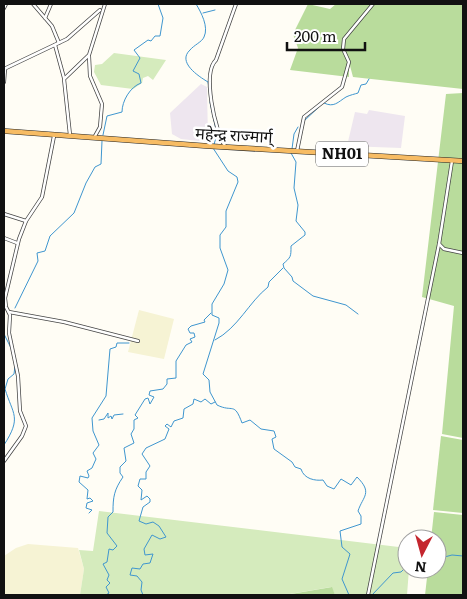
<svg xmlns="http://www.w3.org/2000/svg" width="467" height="599" font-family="Literata,'Noto Sans Devanagari',serif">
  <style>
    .industrial { fill: #eee6ef }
    .farmland { fill: #f6f3d4 }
    .green { fill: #d5ebbd }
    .forest { fill: #b9dc9c }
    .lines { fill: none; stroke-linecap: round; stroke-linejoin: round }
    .stream { stroke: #3f96cf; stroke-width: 1 }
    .minor-casing { stroke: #444; stroke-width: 4 }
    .trunk-casing { stroke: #222; stroke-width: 5.5 }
    .minor { stroke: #fff; stroke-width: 2.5 }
    .trunk { stroke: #f7bc64; stroke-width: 4.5 }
    .labels { text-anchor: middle; stroke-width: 5; stroke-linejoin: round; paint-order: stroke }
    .shield { fill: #fff; stroke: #585858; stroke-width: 1 }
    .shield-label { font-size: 15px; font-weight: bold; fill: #111 }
    .street-label { font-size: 16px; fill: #111; stroke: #fff }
  </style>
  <rect width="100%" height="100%" fill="#fffdf5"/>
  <g class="industrial">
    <path d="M 201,84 L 207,87 L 208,142 L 181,139 L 172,134 L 170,113 Z"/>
    <path d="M 369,110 L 405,116 L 401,148 L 347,146 L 355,112 L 367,114 Z"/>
  </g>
  <g class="farmland">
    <path d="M 139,310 L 174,319 L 164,359 L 128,352 Z"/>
    <path d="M 28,544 L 78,548 L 84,569 L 80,595 L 4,595 L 4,556 L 16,548 Z"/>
  </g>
  <g class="green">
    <path d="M 114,53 L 166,60 L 153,80 L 148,76 L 143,78 L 142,83 L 133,89 L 101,85 L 94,72 L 95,65 L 102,64 Z"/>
    <path d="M 99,511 L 407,548 L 407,569 L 409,569 L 407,595 L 335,595 L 331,587 L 284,595 L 80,595 L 84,569 L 79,550 L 93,551 Z"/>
  </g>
  <g class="forest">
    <path d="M 308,4 L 330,9 L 336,4 L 463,4 L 463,89 L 353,77 L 349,62 L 349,77 L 290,70 L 298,48 L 293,34 Z"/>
    <path d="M 463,93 L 463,438 L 442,434 L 454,306 L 422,297 L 446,94 Z"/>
    <path d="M 441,436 L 463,440 L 463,513 L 433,510 Z"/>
    <path d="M 434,512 L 463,515 L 463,595 L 425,595 L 428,569 L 437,569 L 437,539 L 431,539 Z"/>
    <path d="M 332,587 L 335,595 L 285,595 Z"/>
  </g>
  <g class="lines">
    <g class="stream">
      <path d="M 196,4 C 201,12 209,27 204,37 C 202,42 194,45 190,50 C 177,62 198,76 208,82 L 209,88"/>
      <path d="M 203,13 L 215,10"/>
      <path d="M 210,102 L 217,134 L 213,148 L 228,171 L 237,177 L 238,182 L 226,211 L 226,227 L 220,235 L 220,248 L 228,270 L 224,284 L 212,304 L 212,315 L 219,318 L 219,323 L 203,374 L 209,380 L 210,392 L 217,405 C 233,413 234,401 242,423 L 250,420 L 261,429 L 274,431 L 276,437 L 272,439 L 274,449 L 292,462 L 295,467 L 301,469 C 304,479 315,481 323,480 L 327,486 L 334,489 L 341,479 L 351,485 L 357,477 C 373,493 363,496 358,511 L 361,516 L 361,524 L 340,531 L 342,547 L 350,554 L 342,579 L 349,595"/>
      <path d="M 324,103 C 334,108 338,102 346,97 C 350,95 355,94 358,93 L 361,85 L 366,84 L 369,79"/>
      <path d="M 304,121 L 321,105"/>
      <path d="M 103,135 L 107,116 L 122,112 C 122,101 130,87 141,83 L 139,74 L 133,71 L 140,58 L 134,50 L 148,40 L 151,41 L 155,36 L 160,36 L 163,18 L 158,4"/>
      <path d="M 292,149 L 294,134 L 298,127"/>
      <path d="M 291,153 L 296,162 L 294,188 L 298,205 L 296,221 L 305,232 L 305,235 L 291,246 C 291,257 291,257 283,264 L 284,268 L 292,277 L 293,281 L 313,296 L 346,305 L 358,314"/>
      <path d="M 15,308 L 38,261 L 37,253 L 45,251 L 50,236 L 74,213 L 86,183 L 95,167 L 101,164 L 102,141"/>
      <path d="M 4,334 L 11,348"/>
      <path d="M 215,340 C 238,328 249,302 268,287 L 269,282 L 283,268"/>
      <path d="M 99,420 L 104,419 L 108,413 L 108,418 L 111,416 L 112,419 L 114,415 L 123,414"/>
      <path d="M 4,445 C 22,417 13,415 5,389 L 8,379 L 14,374 L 15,366"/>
      <path d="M 89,513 L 92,510 L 86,508 L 87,503 L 93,501 L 90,498 L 87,499 L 88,490 L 79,482 L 80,476 L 88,478 L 89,476 L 87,471 L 92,468 L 96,459 L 93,453 L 99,445 L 93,431 L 92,418 L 106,396 L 110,349 L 116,347 L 117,343 L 129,343"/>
      <path d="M 437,559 L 452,555 L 463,556"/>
      <path d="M 106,595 L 109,593 L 106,587 L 110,583 L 107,580 L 109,575 L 103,564 L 107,562 L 109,549 L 113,550 L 117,546 L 107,533 L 108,517 L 113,512 C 113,497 114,490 123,477 L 120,473 L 120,467 L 126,461 L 124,448 L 134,443 L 131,434 L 134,429 L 134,420 L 138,418 L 135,415 L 145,399 L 148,398 L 150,404 L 154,397 L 149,395 L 150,391 L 163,389 L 167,384 L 167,379 L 176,378 L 176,361 L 186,345 L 192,342 L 190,339 L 195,337 L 194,333 L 190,333 L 188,329 L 191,326 L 205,322 L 204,320 L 211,313"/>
      <path d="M 143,595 L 141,590 L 142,582 L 137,576 L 130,575 L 132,568 L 140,569 L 143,564 L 150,563 L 153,554 L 145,555 L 144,549 L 152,535 L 160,539 L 166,537 L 159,526 L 153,522 L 146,524 L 139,521 L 143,507 L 150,502 L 150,499 L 147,496 L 141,500 L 142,490 L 138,486 L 140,479 L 146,479 L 146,472 L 150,466 L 142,454 L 146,448 L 165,439 L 169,429 L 165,426 L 167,424 L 171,427 L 174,421 L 183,418 L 184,409 L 193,404 L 194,399 L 201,402 L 205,399 L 211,404 L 215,402"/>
      <path d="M 349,595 L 363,595"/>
      <path d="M 372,595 L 393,573 L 401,572 L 407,566"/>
    </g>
    <g class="minor-casing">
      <g id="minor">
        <path d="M 33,4 L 52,26 L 59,43"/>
        <path d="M 4,8 L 6,4"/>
        <path d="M 45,18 L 51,4"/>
        <path d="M 55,45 L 64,78"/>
        <path d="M 89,56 L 90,76 L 102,104 L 100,127 L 95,136"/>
        <path d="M 4,69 L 67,39 L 100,10"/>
        <path d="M 4,82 L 5,69"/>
        <path d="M 70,135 L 64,79 L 89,55 L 105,4"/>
        <path d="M 225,146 C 215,131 202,73 216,60 L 236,4"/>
        <path d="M 297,151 L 304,117 L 342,87 L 349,62 L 343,49 L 344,39 L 373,4"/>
        <path d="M 452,161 L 439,244 L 444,249 L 463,253"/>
        <path d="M 4,214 L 26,221"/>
        <path d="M 4,238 L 17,243"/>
        <path d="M 9,312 L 64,322 L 138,341"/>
        <path d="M 4,461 L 22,436 L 26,426 L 20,411 L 18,376 L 9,333 L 10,315 L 6,307 L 5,298 L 19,239 L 26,221 L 42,197 L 54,136"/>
        <path d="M 368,595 L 439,244"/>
      </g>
    </g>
    <g class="trunk-casing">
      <path id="trunk" d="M 4,131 L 207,146 L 463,161"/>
    </g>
    <use href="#minor" class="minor"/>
    <use href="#trunk" class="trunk"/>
  </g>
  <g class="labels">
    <rect class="shield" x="316" y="141.5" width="52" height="25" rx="4"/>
    <g class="shield-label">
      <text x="342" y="159">NH01</text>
    </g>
    <g class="street-label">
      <text transform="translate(234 135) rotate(3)" y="6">महेन्द्र राज्मार्ग्</text>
    </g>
  </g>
  <rect width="467" height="599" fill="none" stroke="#111111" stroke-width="10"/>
  <g transform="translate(422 554) rotate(186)"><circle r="24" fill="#ffffff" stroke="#a0a0a0"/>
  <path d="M0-4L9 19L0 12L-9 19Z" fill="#c4262e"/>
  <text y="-8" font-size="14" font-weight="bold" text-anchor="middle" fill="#111111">N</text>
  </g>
  <path d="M287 42v8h78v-8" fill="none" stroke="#111111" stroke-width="2.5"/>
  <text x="294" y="42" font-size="15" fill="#111111" stroke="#ffffff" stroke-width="4" paint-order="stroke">200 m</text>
</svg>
